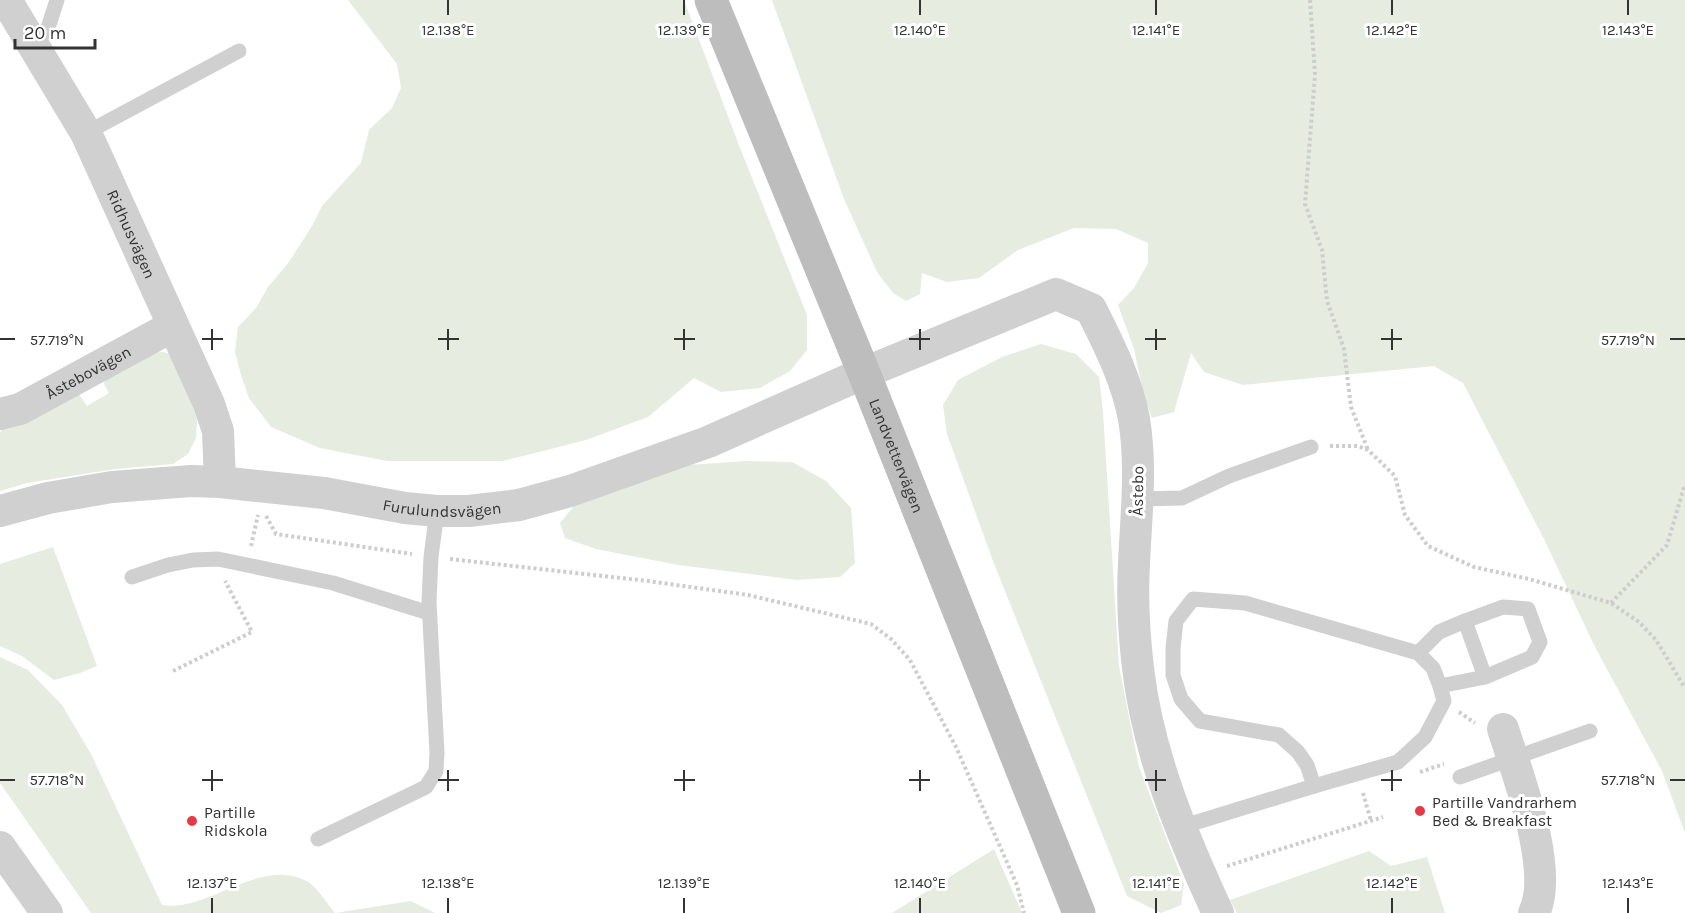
<svg xmlns="http://www.w3.org/2000/svg" width="1685" height="913" font-family="Karla,sans-serif">
  <rect width="100%" height="100%" fill="#fff"/>
  <g fill="#e6ecdf">
    <path d="M348 0H684L740 148 807 315V350L790 371 760 388 721 392 694 378 648 417 586 440 503 461H387L320 448 271 427 249 398 241 375 235 352 238 327 256 308 268 287 289 262 312 226 322 206 361 163 369 130 392 108 401 88 397 64Z"/>
    <path d="M772 0H1685V833L1662 771 1595 647 1544 539 1463 383 1434 366 1243 385 1204 372 1191 353 1174 412 1152 418 1144 397 1134 349 1118 305 1134 288 1148 263V243L1116 229 1074 228 1018 250 979 278 947 282 922 273 920 294 906 301 893 293 877 272 844 199Z"/>
    <path d="M1041 344 1076 354 1099 377 1103 412 1119 666 1139 767 1184 884 1181 905 1161 913 1127 896 993 561 947 434 943 405 958 380 1002 357Z"/>
    <path d="M163 352 177 356 197 419 196 438 188 454 173 464 115 469 27 483 0 491V432L4 428 79 394 87 406 109 393 104 384 106 373 145 353Z"/>
    <path d="M747 461 792 462 826 481 851 508 855 563 840 577 797 580 678 565 596 549 565 538 560 523 573 507 626 482 688 465Z"/>
    <path d="M53 547 97 666 80 673 54 680 22 656 0 646V564Z"/>
    <path d="M0 657 28 670 62 705 91 754 162 905C208 913 261 855 308 882 318 888 327 904 335 913L411 901 435 913H91L0 783Z"/>
    <path d="M994 849 1022 913H892Z"/>
    <path d="M1369 851 1391 866 1427 857 1445 913H1237L1230 900Z"/>
  </g>
  <g fill="none" stroke-linecap="round" stroke-linejoin="round">
    <g stroke="#cdcdcd" stroke-width="4" stroke-dasharray="3 3" stroke-linecap="butt">
      <path d="M1310 0 1315 74 1305 204 1322 250 1327 301 1344 349 1351 407 1368 450"/>
      <path d="M1330 446H1358L1368 450 1395 476 1405 515 1428 546 1474 567 1529 579 1611 603 1639 622 1656 640 1685 688"/>
      <path d="M266 516 276 534 412 554"/>
      <path d="M251 546 258 515"/>
      <path d="M450 559 648 581 748 595 871 624 891 639 910 660 956 747 1017 885 1024 913"/>
      <path d="M1611 603 1667 545 1685 484"/>
      <path d="M173 671 252 632 225 581"/>
      <path d="M1459 712 1475 723"/>
      <path d="M1420 772 1444 764"/>
      <path d="M1363 793 1371 821"/>
      <path d="M1227 866 1383 817"/>
    </g>
    <g stroke="#d0d0d0" stroke-width="15">
      <path d="M32 42 47 31 57 0"/>
      <path d="M86 133 239 51"/>
      <path d="M1138 499 1182 498 1229 476 1311 447"/>
      <path d="M132 577 168 565 193 560 218 559 333 583 429 613"/>
      <path d="M1465 621 1485 677"/>
      <path d="M1460 777 1590 731"/>
      <path d="M1314 786 1398 762 1425 737 1444 701 1440 686"/>
      <path d="M1181 827 1314 786 1307 765 1298 752 1279 735 1200 721 1181 699 1173 675V648L1176 621 1193 599 1245 603 1418 653 1439 632 1465 621 1503 607 1528 609 1540 642 1532 657 1485 677 1440 686 1433 668 1418 653"/>
      <path d="M318 839 426 787 436 771 437 753 429 602 431 557 437 511"/>
    </g>
    <g stroke="#d0d0d0" stroke-width="32">
      <path id="s1" d="M6 0 86 133 209 404 218 431 220 482"/>
      <path id="s2" d="M0 414 20 409 173 326"/>
      <path id="s3" d="M0 511 48 498 112 487 191 481 220 482 324 493 405 508 437 511H469L519 505 570 491 708 442 864 373 1056 294 1091 309C1108 343 1127 380 1134 419 1142 466 1136 516 1134 564 1132 598 1134 634 1138 668 1148 754 1182 835 1218 913"/>
      <path d="M1503 729C1517 773 1555 870 1534 913"/>
      <path d="M0 847 47 913"/>
    </g>
    <path stroke="#bdbdbd" stroke-width="33" id="s4" d="M711 0 864 373 1079 913"/>
  </g>
  <path fill="none" stroke="#333" stroke-width="2" d="M448 0V15M684 0V15M920 0V15M1156 0V15M1392 0V15M1628 0V15M212 329V350M448 329V350M684 329V350M920 329V350M1156 329V350M1392 329V350M0 339H15M202 339H223M438 339H459M674 339H695M909 339H930M1145 339H1166M1381 339H1402M1670 339H1685M212 770V791M448 770V791M684 770V791M920 770V791M1156 770V791M1392 770V791M0 780H15M202 780H223M438 780H459M674 780H695M909 780H930M1145 780H1166M1381 780H1402M1670 780H1685M212 898V913M448 898V913M684 898V913M920 898V913M1156 898V913M1392 898V913M1628 898V913"/>
  <g fill="#e63946" stroke="#fff" stroke-width="2">
    <circle cx="1420" cy="811" r="6"/>
    <circle cx="192" cy="821" r="6"/>
  </g>
  <g text-anchor="middle" stroke-width="6" stroke-linejoin="round" paint-order="stroke">
    <g font-size="16" fill="#333" stroke="#fff">
      <text dy="6" stroke="none"><textPath href="#s1" startOffset="266">Ridhusvägen</textPath></text>
      <text dy="6" stroke="none"><textPath href="#s2" startOffset="98">Åstebovägen</textPath></text>
      <text dy="6" stroke="none"><textPath href="#s4" startOffset="492">Landvettervägen</textPath></text>
      <text transform="translate(1137 491) rotate(-89)" y="6">Åstebo</text>
      <text dy="6" stroke="none"><textPath href="#s3" startOffset="447">Furulundsvägen</textPath></text>
    </g>
    <g font-size="16" fill="#333" stroke="#fff" text-anchor="start">
      <text x="1432" y="808">Partille Vandrarhem<tspan x="1432" dy="18">Bed &amp; Breakfast</tspan></text>
      <text x="204" y="818">Partille<tspan x="204" dy="18">Ridskola</tspan></text>
    </g>
  </g>
  <g font-size="15" text-anchor="middle" fill="#333" stroke="#fff" stroke-width="6" stroke-linejoin="round" paint-order="stroke">
    <text x="448" y="35">12.138°E</text>
    <text x="684" y="35">12.139°E</text>
    <text x="920" y="35">12.140°E</text>
    <text x="1156" y="35">12.141°E</text>
    <text x="1392" y="35">12.142°E</text>
    <text x="1628" y="35">12.143°E</text>
    <text x="57" y="345">57.719°N</text>
    <text x="1628" y="345">57.719°N</text>
    <text x="57" y="785">57.718°N</text>
    <text x="1628" y="785">57.718°N</text>
    <text x="212" y="888">12.137°E</text>
    <text x="448" y="888">12.138°E</text>
    <text x="684" y="888">12.139°E</text>
    <text x="920" y="888">12.140°E</text>
    <text x="1156" y="888">12.141°E</text>
    <text x="1392" y="888">12.142°E</text>
    <text x="1628" y="888">12.143°E</text>
  </g>
  <path d="M15 39v9h80v-9" fill="none" stroke="#333333" stroke-width="3"/>
  <text x="24" y="39" font-size="18" fill="#333333" stroke="#ffffff" stroke-width="4.5" paint-order="stroke">20 m</text>
</svg>
